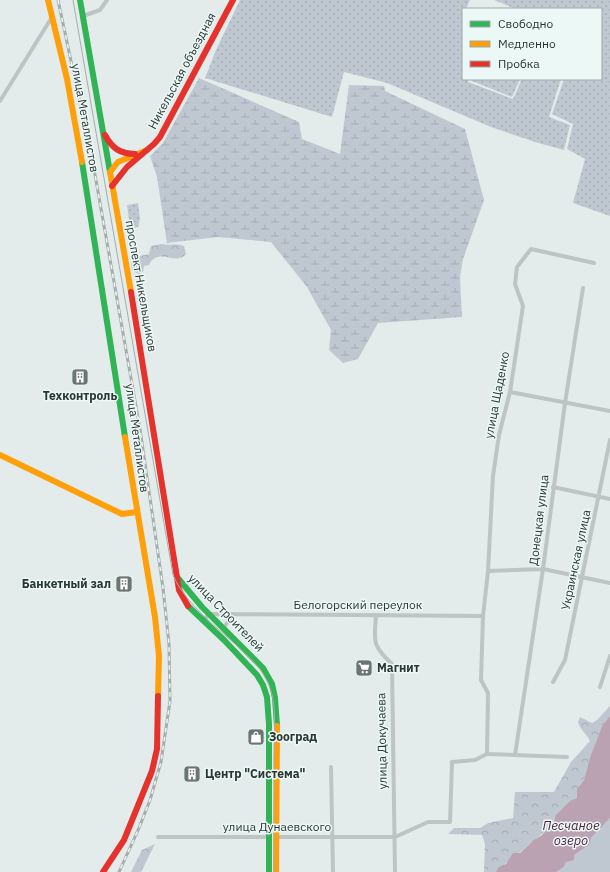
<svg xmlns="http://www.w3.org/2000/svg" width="610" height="872" font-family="'IBM Plex Sans',sans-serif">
  <defs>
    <pattern id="grass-dots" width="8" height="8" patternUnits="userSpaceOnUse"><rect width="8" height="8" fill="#bfc8d1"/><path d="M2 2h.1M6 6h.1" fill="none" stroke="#a4acb4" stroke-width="1.8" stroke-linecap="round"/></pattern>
    <pattern id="forest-crowns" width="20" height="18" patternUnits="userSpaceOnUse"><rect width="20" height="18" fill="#bfc8d1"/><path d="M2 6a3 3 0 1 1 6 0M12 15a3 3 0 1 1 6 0" fill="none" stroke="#a4acb4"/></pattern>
    <pattern id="wetland-marsh" width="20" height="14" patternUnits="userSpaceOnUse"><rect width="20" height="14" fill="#bfc8d1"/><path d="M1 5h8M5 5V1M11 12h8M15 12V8" fill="none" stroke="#a4acb4"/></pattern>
  </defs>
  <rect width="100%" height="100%" fill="#e3ecea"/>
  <g fill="url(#grass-dots)">
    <path d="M240 0H470L466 9H463V79H469L468 82 513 99 522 79H561L549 117 570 125 564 150 535 142 491 127 387 83 344 72 332 117 205 78 216 50Z"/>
    <path d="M494 0H610V216L573 203 585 159 567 149 573 124 552 114 564 79H601V9H516Z"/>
    <path d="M472 79H520L512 97 472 81Z"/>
    <path d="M138 203 140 219 138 227 133 228 130 227 127 205Z"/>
  </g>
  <g fill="url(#forest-crowns)">
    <path d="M161 244C169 246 176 243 184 246L186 254C176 267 158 246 149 265L144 266 143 272 139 274 132 271 131 263 132 260 140 256 149 254 151 246Z"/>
    <path d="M610 706V716L602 726 590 757 584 780 577 789V798C560 806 555 821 543 833 540 836 537 838 533 841 521 851 511 861 497 869L496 872H483H484L485 844 482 835 448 834 454 828H480L488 823 513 818 515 792H554L571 762 590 741C587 734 580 730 578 722L580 717 592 723 597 720Z"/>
    <path d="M155 844 141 872H131L142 850Z"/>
  </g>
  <path fill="url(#wetland-marsh)" d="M199 78 299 122 302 139 340 154 349 85 384 86 385 91 465 129 484 200 463 259 460 277 462 317 378 323 358 359 343 363 329 350 331 330 307 287 271 242 218 237 167 243 157 177 150 156 163 143Z"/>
  <path fill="#bfc8d1" d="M610 818V872H556L564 867 566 862 574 855 589 845 591 838Z"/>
  <path fill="#baa2b3" d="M610 716V818L591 838 589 845 574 855V860L566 862 564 867 556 872H496C497 867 502 865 506 864L513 853H520L534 840 542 835 553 823 556 815 570 801 577 798V789L584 780 590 757 602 726Z"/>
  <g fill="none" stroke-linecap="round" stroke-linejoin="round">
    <g stroke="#bcc5c3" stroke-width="4">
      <path d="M83 16 100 10 107 0"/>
      <path d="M0 101 52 17"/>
      <path d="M510 392 610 411"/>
      <path d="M553 487 610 499"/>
      <path d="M488 571 543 569 610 583"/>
      <path d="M376 616C374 641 372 646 392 664L395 872"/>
      <path d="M203 621 209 614 483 616"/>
      <path d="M223 629 233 614"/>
      <path d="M553 682 565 660 610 440"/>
      <path d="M600 687 610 656"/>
      <path d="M487 754 567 757"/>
      <path d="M515 755 543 569 565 403 583 288"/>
      <path d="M331 767 333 872"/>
      <path d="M158 837H269"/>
      <path d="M276 837H395L428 822H450L452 762 475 760 487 754 488 693 481 680 483 616 488 571 493 476 499 435 510 392 523 306 515 284 517 267 531 249 594 263"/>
    </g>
    <g stroke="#30b455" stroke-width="6">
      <path d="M80 0 110 172"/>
      <path d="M82 162 125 437"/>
      <path d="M177 577 202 607 263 668 272 684 275 698 277 726"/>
      <path d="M188 606 224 640 257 675 263 685 267 697 269 724V872"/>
    </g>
    <g stroke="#ff9f0a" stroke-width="6">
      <path d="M48 0 67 79 82 162"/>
      <path d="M131 292 110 172 118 162 147 150"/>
      <path d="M125 437 155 617 159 656 158 696"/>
      <path d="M0 455 122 514 137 512"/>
      <path d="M276 872 277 726"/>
    </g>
    <g stroke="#e5322d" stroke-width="6">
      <path d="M105 135C112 148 120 154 135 154"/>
      <path d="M112 186 127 167 154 144 160 137 233 0"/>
      <path d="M131 292 179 590 188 606"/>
      <path d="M103 872 124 840 152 771 157 749 158 696"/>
    </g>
    <path stroke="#a6adab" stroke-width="1" d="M73 0 173 575C188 611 234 638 259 668 266 677 271 688 273 699 276 718 274 739 274 759 274 797 274 834 274 872"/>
    <g stroke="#a6adab" stroke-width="3">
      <path id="rail" d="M58 0 94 169 140 429 163 588 169 644 170 701 161 762 150 800 139 828 119 872"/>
    </g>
    <use href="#rail" stroke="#ebf8f6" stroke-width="1.5" stroke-dasharray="4.5" stroke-linecap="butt"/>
  </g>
  <defs>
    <g id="building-square" transform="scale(0.9)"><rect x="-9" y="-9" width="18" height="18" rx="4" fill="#6b7672" stroke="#ebf8f6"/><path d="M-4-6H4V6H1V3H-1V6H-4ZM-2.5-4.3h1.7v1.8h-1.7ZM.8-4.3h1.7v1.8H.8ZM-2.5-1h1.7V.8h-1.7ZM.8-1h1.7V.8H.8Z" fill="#fff"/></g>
    <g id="supermarket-square" transform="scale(0.9)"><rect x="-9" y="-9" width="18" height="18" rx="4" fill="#6b7672" stroke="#ebf8f6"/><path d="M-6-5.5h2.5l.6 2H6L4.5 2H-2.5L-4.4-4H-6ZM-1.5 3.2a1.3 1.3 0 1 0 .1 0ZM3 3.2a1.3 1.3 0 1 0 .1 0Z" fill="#fff"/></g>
    <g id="shop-square" transform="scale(0.9)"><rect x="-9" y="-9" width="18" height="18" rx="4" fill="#6b7672" stroke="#ebf8f6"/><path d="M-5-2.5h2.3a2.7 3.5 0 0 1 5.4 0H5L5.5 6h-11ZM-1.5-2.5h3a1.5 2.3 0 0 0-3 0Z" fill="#fff"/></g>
  </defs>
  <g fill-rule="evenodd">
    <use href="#building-square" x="80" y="377"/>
    <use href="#building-square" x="124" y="584"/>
    <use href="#supermarket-square" x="364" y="668"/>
    <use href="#shop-square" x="256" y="737"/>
    <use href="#building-square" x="192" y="774"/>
  </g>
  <g text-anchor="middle" stroke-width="3" stroke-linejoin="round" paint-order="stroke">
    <g font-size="12" fill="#2a3632" stroke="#ebf8f6">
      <text transform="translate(182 71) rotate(-62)" y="4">Никельская объездная</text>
      <text transform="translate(85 118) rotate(80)" y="4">улица Металлистов</text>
      <text transform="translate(141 286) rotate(80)" y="4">проспект Никельщиков</text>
      <text transform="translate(497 395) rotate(-79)" y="4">улица Щаденко</text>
      <text transform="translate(137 438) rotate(82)" y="4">улица Металлистов</text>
      <text transform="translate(539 520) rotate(-83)" y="4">Донецкая улица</text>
      <text transform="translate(576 560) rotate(-78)" y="4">Украинская улица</text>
      <text x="358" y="609">Белогорский переулок</text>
      <text transform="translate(226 613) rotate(46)" y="4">улица Строителей</text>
      <text transform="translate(382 741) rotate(-91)" y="4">улица Докучаева</text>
      <text x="277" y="831">улица Дунаевского</text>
    </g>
    <g font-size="12" font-weight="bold" fill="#2a3632" stroke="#ebf8f6" text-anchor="start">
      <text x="80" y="400" text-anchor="middle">Техконтроль</text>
      <text x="111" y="588" text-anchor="end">Банкетный зал</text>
      <text x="377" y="672">Магнит</text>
      <text x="269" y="741">Зооград</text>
      <text x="205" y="778">Центр "Система"</text>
    </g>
    <g font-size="13" font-style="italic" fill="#522541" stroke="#ebf8f6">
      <text x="571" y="830">Песчаное<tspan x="571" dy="15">озеро</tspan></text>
    </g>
  </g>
  <rect x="462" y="8" width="140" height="72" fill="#ebf8f6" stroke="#9eaaa8"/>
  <rect x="470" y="21" width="20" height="6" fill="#30b455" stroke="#9eaaa8"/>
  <text x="498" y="28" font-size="12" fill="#2a3632">Свободно</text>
  <rect x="470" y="41" width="20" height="6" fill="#ff9f0a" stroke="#9eaaa8"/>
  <text x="498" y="48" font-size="12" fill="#2a3632">Медленно</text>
  <rect x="470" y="61" width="20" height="6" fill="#e5322d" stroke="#9eaaa8"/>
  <text x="498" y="68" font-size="12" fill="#2a3632">Пробка</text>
</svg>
